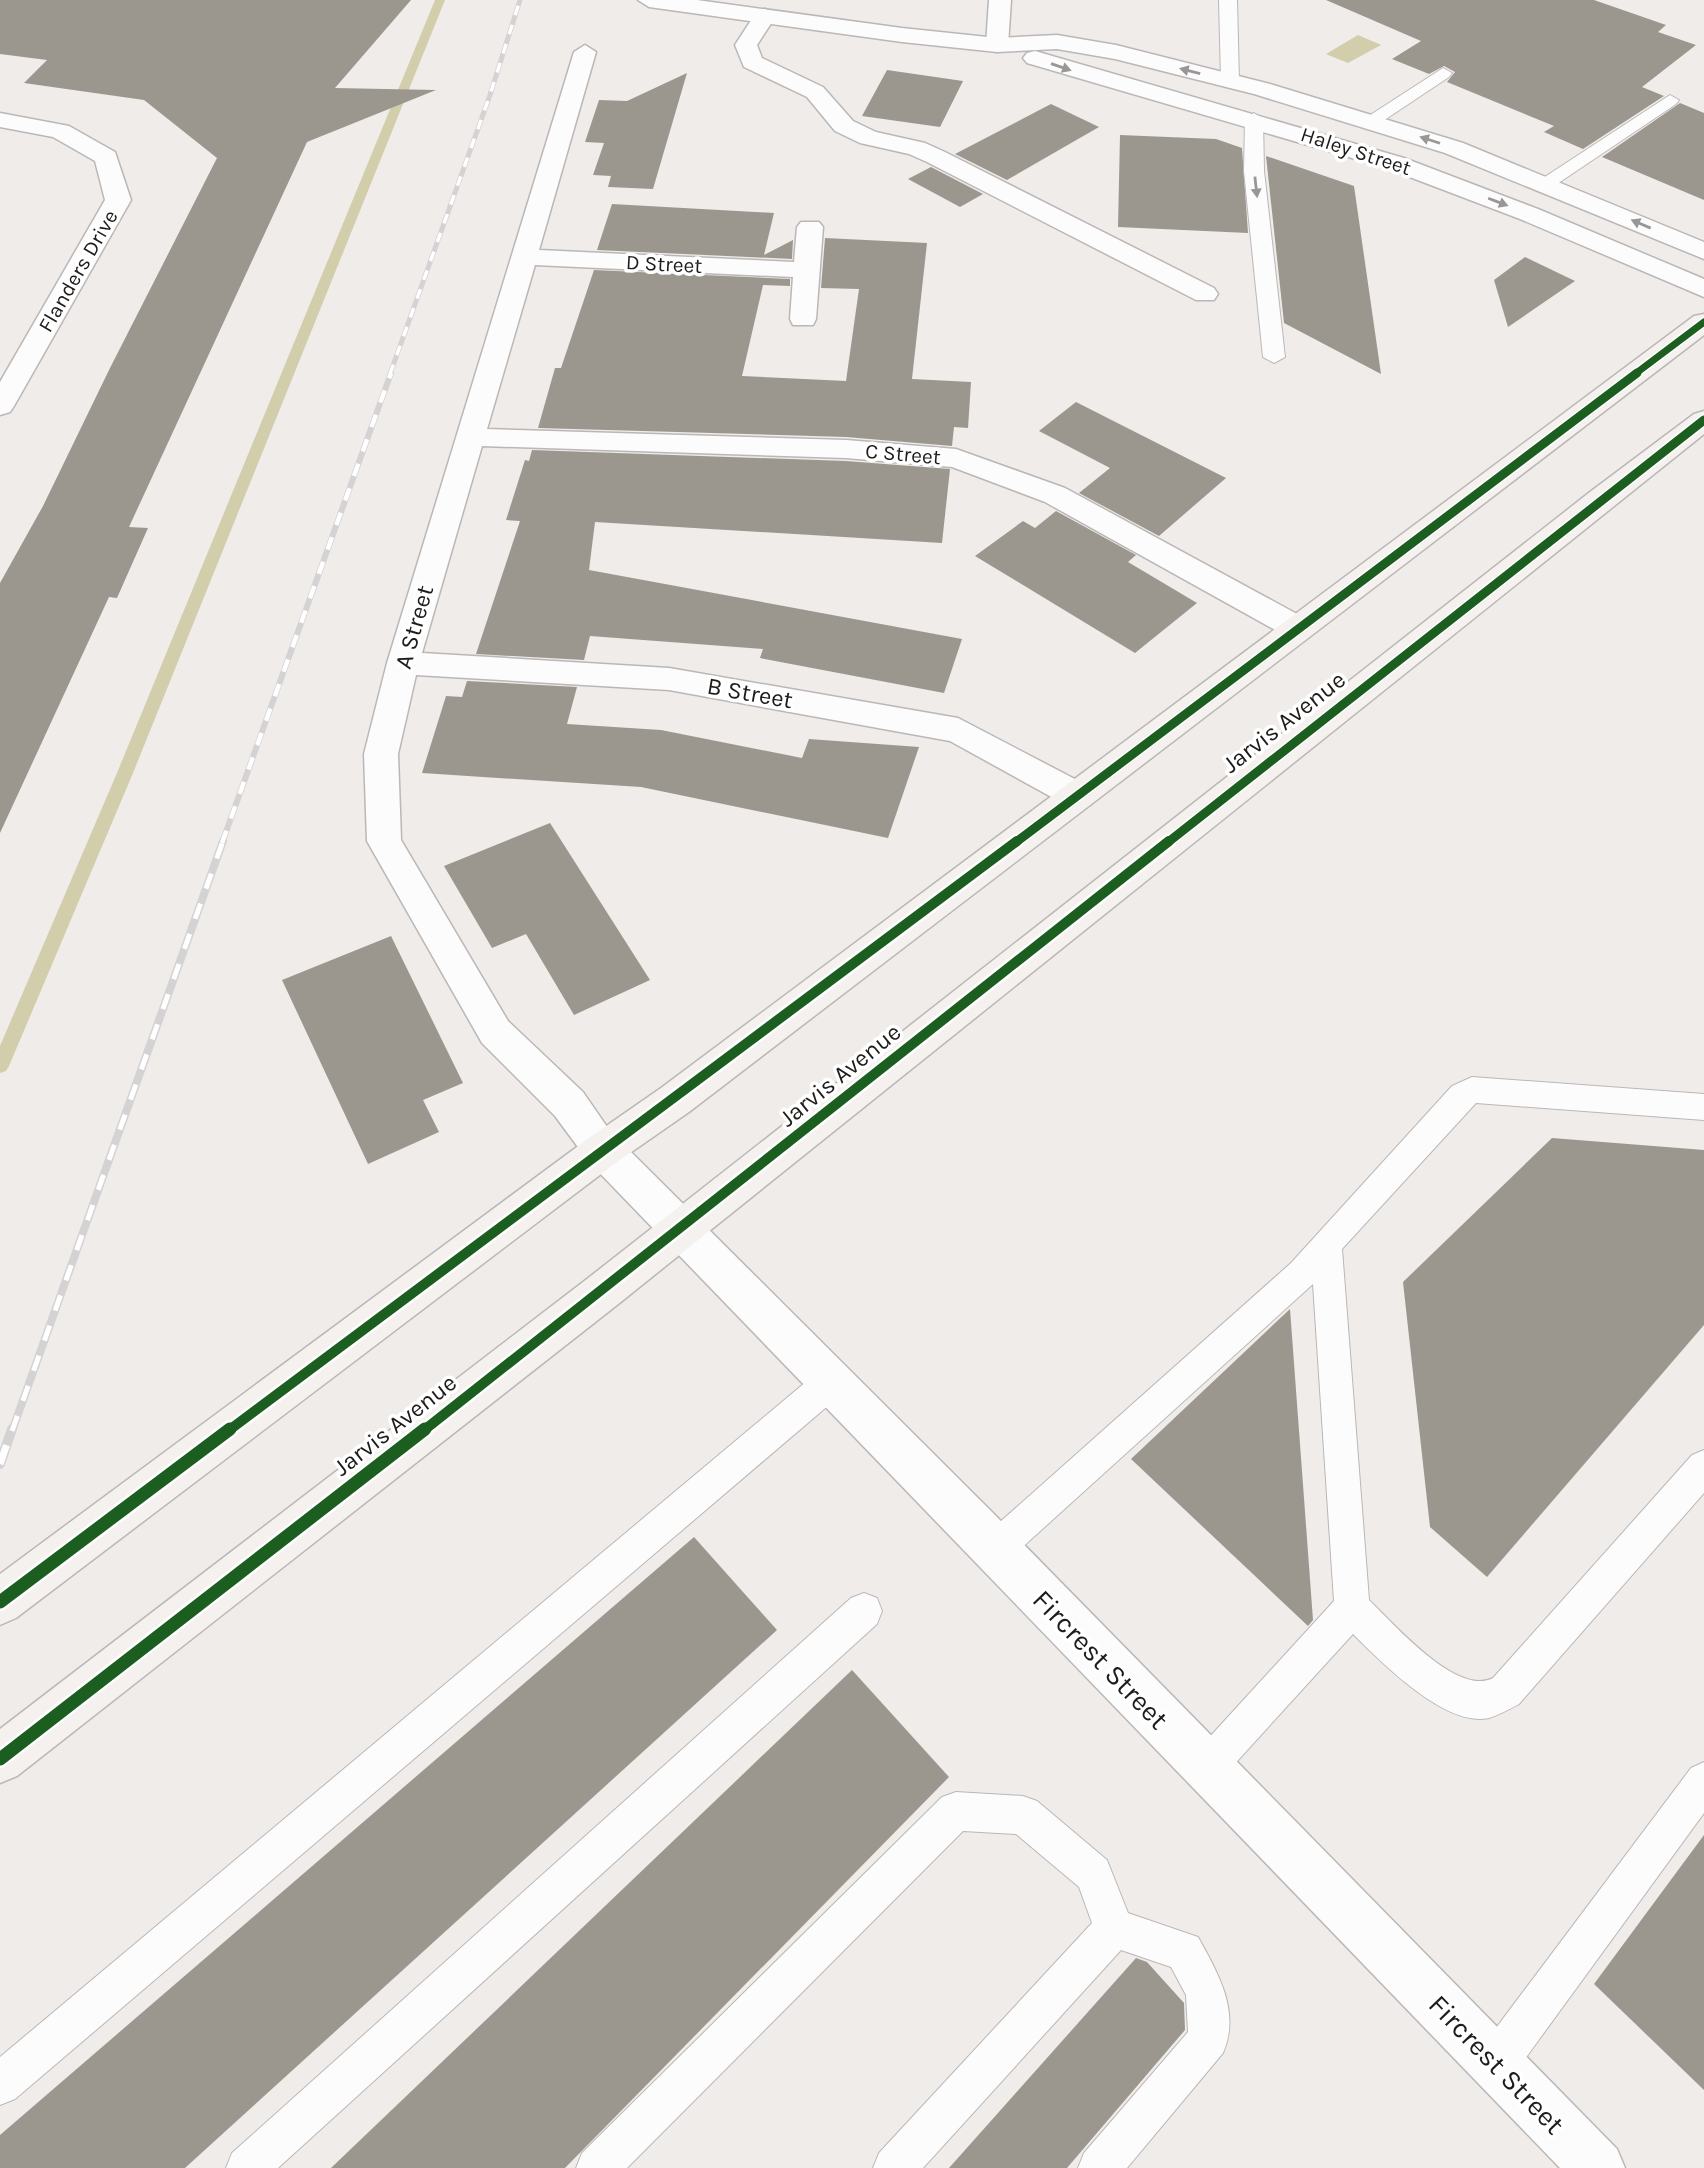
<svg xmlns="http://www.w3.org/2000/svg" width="1704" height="2168" font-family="Karla,sans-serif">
  <rect width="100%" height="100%" fill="#efecea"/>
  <path fill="#d2cdaa" d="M1358 35 1381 45 1348 63 1326 54Z"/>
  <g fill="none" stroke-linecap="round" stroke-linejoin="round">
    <path fill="#d2cdaa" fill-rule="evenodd" d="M435 0H445L133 773 9 1066 6 1071 0 1073V1046L117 773Z"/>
  </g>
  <g fill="#9c978e">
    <path d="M0 0H411L335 88 436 90 307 142 129 527 148 528 117 598 109 597 0 833V583L43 506 110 368 217 158 144 100 24 83 47 60 0 54Z"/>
    <path d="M1326 0H1594L1666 25 1658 32 1696 45 1642 87 1664 96 1583 149 1544 132 1554 126 1447 82 1455 72 1444 66 1429 74 1392 59 1421 41Z"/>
    <path d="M887 70 963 81 940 127 862 116Z"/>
    <path d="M687 73 653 189 608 187 611 176 593 175 604 143 585 142 599 100 627 101Z"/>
    <path d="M1680 103 1704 113V200L1602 157Z"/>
    <path d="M1051 104 1099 127 1007 180 955 154Z"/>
    <path d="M1120 135 1216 139 1242 148 1248 233 1118 227Z"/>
    <path d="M1266 156 1354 186 1381 374 1284 323Z"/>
    <path d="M931 167 983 194 960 207 908 179Z"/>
    <path d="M612 204 774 213 764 255 793 240 792 259 597 250Z"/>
    <path d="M825 238 927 243 912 379 971 382 968 428 954 427 952 446 846 437 538 428 555 368H561L594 270 790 279V286L763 285 742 376 846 381 859 289 821 288Z"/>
    <path d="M1525 257 1575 281 1508 327 1494 280Z"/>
    <path d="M1076 402 1226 478 1159 536 1079 493 1110 468 1039 431Z"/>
    <path d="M532 450 846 461 950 469 942 543 595 522 589 570 962 639 944 693 760 658 763 649 590 636 584 660 476 654 520 521 506 520 525 460 529 461Z"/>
    <path d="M1056 511 1136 555 1128 562 1197 603 1135 653 975 556 1023 521 1035 528Z"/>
    <path d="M467 681 577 687 567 724 661 730 802 758 809 739 919 747 888 838 641 787 422 773 446 696 462 697Z"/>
    <path d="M550 823 650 980 574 1015 526 934 492 948 444 866Z"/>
    <path d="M391 936 463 1083 423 1100 439 1132 368 1164 282 980Z"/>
    <path d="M1552 1138 1704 1150V1325L1487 1577 1430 1527 1403 1282Z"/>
    <path d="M1290 1309 1313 1620 1308 1626 1131 1459Z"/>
    <path d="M694 1537 777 1630 185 2168H0V2135Z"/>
    <path d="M852 1670 949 1777 565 2168H331Z"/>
    <path d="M1704 1835V2090L1594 1984Z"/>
    <path d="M1136 1958 1147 1962 1184 2003 1185 2030 1067 2168H949Z"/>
  </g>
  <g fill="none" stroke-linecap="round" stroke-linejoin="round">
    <g stroke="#bab7b6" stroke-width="2">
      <g id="service">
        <path d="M1219 0H1237L1239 81 1230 86 1221 81Z"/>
        <path d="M1443 68 1452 73 1449 77 1377 125H1363L1361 121Z"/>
        <path d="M1670 95 1679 100 1676 104 1551 188H1537L1534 184Z"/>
        <path d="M1254 113 1263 119 1264 171 1285 357 1274 363 1263 357 1244 171 1245 119Z"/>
        <path d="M1472 1077 1704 1094V1120L1476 1103 1342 1249 1369 1600C1393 1623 1457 1697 1493 1678L1692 1455 1704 1450V1493L1519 1704C1510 1709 1499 1715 1489 1718 1446 1728 1381 1662 1353 1634L1220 1780 1207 1786 1194 1780 1188 1767 1194 1754 1334 1601 1313 1284 1006 1562 994 1567 982 1562 976 1550 982 1538 1291 1263 1452 1086Z"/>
        <path d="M831 1366 843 1371 848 1382 843 1393 15 2099 0 2105V2057L819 1371Z"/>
        <path d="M864 1593 877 1598 882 1611 877 1624 278 2168H226L232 2153 851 1598Z"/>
        <path d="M1704 1762V1813L1511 2078 1496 2084 1481 2078 1475 2063 1481 2048 1691 1768Z"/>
        <path d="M956 1792 1023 1796 1037 1801 1107 1860 1128 1913 1198 1937C1218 1973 1241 2012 1223 2053L1127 2168H1078L1084 2153 1188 2032 1186 1995 1171 1967 1121 1950 923 2168H873L879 2153 1092 1923 1079 1887 1016 1834 963 1831 627 2168H576L582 2153 942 1797Z"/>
      </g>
    </g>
    <g stroke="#bab7b6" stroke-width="3">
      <g id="minor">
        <path d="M989 0H1011L1008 45 997 52 986 45Z"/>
        <path d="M765 9 776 16 757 45 762 58 823 87 853 121 876 132 925 143 945 152 1214 288 1218 294 1214 300H1196L927 162 909 154 860 143 835 131 807 97 744 67 735 45 757 11Z"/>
        <path d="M585 45 596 52 539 250 794 262 797 227 801 222H819L823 227 816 319 813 325H793L790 319 793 277 535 265 487 429 846 440 956 449 1065 488 1308 620 1313 628 1308 636 1297 639 1286 636 1045 502 952 467 846 458 482 446 422 653 669 668 958 718 1090 787 1095 796 1090 805 1078 809 1066 805 950 741 669 690 416 675 398 754 401 840 508 1021 583 1092 623 1150 617 1162 603 1167 589 1162 555 1116 482 1043 367 841 364 754 387 663 574 52Z"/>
        <path d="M0 113 69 126 115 152 131 200 14 406 10 412 0 415V382L105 200 95 161 53 137 0 127Z"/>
      </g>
    </g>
    <g stroke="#bab7b6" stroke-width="3">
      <g id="tertiary">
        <path d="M638 0H697L902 28 997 38 1057 35 1116 45 1270 84 1463 143 1704 242V259L1445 153 1254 94 1115 59 1057 49 997 52 902 42 649 7Z"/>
        <path d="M1035 51 1404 158 1538 209 1704 279V297L1520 219 1386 168 1027 63 1023 58 1027 53Z"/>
        <path d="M603 1133 617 1138 994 1514 1617 2149 1625 2168H1560L589 1162 583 1150 589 1138Z"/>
      </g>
    </g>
    <g stroke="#bab7b6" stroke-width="3">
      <g id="secondary">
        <path d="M1704 314V335L689 1112 617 1162 16 1618 0 1625V1574L589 1138 661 1088 1694 316Z"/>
        <path d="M1704 411V434L617 1305 17 1776 0 1783V1729L587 1279 1590 492 1694 414Z"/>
      </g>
    </g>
    <use href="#service" fill="#fdfcfc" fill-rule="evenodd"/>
    <use href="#minor" fill="#fdfcfc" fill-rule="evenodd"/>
    <use href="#tertiary" fill="#fdfcfc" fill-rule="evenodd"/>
    <use href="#secondary" fill="#f4f1ef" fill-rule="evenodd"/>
    <g stroke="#d4d2d2" stroke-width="5">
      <path id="rail-far3" d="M390 374 490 95 520 0"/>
    </g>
    <g stroke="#d4d2d2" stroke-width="6">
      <path id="rail-far2" d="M222 843 391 373"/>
    </g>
    <g stroke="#d4d2d2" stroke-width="8">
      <path id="rail-far1" d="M12 1431 223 841"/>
    </g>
    <g stroke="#d4d2d2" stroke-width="10">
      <path id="rail" d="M0 1464 12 1429"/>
    </g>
    <use href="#rail-far3" stroke="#fff" stroke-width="3.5" stroke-dasharray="10" stroke-linecap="butt"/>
    <use href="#rail-far2" stroke="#fff" stroke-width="4.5" stroke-dasharray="13" stroke-linecap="butt"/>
    <use href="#rail-far1" stroke="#fff" stroke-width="5" stroke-dasharray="16" stroke-linecap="butt"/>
    <use href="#rail" stroke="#fff" stroke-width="7" stroke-dasharray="20" stroke-linecap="butt"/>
    <g stroke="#fff" stroke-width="10">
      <path id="cycleway-far3" d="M1635 374 1704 322"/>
    </g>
    <g stroke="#fff" stroke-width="12">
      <g id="cycleway-far2">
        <path d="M1015 843 1637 373"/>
        <path d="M1167 843 1704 420"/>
      </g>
    </g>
    <g stroke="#fff" stroke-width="15">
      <g id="cycleway-far1">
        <path d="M228 1431 1017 841"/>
        <path d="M423 1431 1169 841"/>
      </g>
    </g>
    <g stroke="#fff" stroke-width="18">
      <g id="cycleway">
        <path d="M0 1602 230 1429"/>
        <path d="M0 1759 425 1429"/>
      </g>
    </g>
    <use href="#cycleway-far3" stroke="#1b5e20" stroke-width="7"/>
    <use href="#cycleway-far2" stroke="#1b5e20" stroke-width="9"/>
    <use href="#cycleway-far1" stroke="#1b5e20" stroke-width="10"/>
    <use href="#cycleway" stroke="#1b5e20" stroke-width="13"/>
  </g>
  <defs><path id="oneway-solid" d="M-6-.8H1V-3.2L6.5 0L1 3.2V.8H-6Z" transform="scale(1.75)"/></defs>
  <g fill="#999796">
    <use href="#oneway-solid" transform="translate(1061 67) rotate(19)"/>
    <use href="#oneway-solid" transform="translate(1190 71) rotate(-166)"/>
    <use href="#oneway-solid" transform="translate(1430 140) rotate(-162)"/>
    <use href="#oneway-solid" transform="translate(1256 187) rotate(84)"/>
    <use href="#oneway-solid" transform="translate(1498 202) rotate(21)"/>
    <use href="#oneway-solid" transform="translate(1641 224) rotate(-157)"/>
  </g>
  <g text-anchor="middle" stroke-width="7" stroke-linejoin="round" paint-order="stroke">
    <g font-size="21" fill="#1e1c1a" stroke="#fff">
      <text transform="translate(1356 151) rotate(18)" y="7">Haley Street</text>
      <text transform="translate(664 264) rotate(3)" y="7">D Street</text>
      <text transform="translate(78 271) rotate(-60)" y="7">Flanders Drive</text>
      <text transform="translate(903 454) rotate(5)" y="7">C Street</text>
    </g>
    <g font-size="24" fill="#1e1c1a" stroke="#fff">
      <text transform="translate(414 627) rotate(-74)" y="8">A Street</text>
      <text transform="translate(750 693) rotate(10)" y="8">B Street</text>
      <text transform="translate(1284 722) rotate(-38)" y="8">Jarvis Avenue</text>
      <text transform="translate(840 1075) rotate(-39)" y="8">Jarvis Avenue</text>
      <text transform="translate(395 1425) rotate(-38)" y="8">Jarvis Avenue</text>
    </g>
    <g font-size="28" fill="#1e1c1a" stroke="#fff">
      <text transform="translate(1101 1659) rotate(46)" y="10">Fircrest Street</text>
      <text transform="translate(1497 2064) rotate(46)" y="10">Fircrest Street</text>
    </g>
  </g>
</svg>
